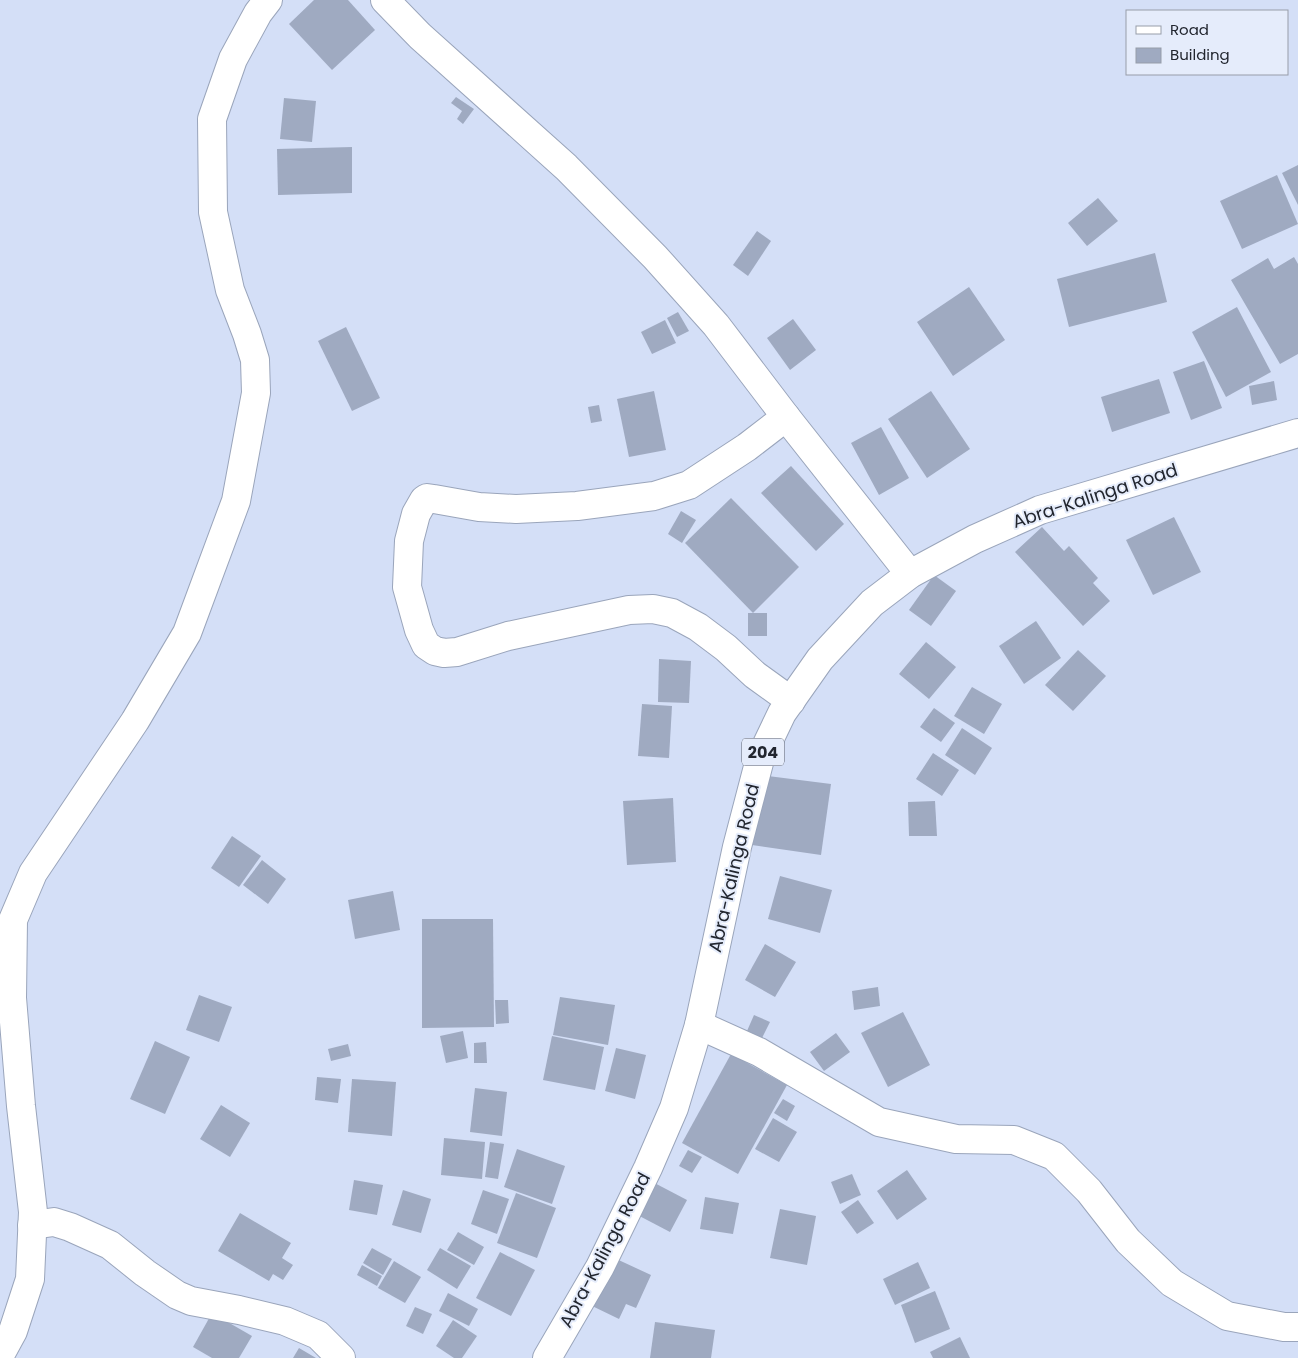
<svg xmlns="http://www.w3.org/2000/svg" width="1298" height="1358" font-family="Poppins,sans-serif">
  <rect width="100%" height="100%" fill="#d4dff7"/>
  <g fill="#9faac1">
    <path d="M314 0H348L375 30 332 70 289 24Z"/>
    <path d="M456 97 474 109 463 124 457 119 462 111 451 103Z"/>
    <path d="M284 98 316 101 312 142 280 139Z"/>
    <path d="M352 147V193L278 195 277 149Z"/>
    <path d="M1298 165V205L1282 173Z"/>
    <path d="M1277 175 1298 224 1242 249 1220 201Z"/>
    <path d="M1098 198 1118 221 1087 246 1068 223Z"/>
    <path d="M757 231 771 241 748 276 733 265Z"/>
    <path d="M1155 253 1167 302 1069 327 1057 279Z"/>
    <path d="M1294 257 1298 264V354L1280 364 1231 280 1268 258 1274 269Z"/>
    <path d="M969 287 1005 340 953 376 917 322Z"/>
    <path d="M1237 307 1271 372 1226 397 1192 332Z"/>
    <path d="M678 312 689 331 677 337 667 318Z"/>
    <path d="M793 319 816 350 790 370 767 338Z"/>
    <path d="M665 320 676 343 652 354 641 332Z"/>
    <path d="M346 327 380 398 352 411 318 341Z"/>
    <path d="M1204 361 1222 408 1191 420 1173 372Z"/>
    <path d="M1159 379 1170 413 1112 432 1101 397Z"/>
    <path d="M1274 381 1277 400 1252 405 1249 386Z"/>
    <path d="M654 391 666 450 629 457 617 399Z"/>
    <path d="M931 391 970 449 927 478 888 419Z"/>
    <path d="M599 405 602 421 591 423 588 407Z"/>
    <path d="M881 427 909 478 879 495 851 443Z"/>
    <path d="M791 466 844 524 816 551 761 493Z"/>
    <path d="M731 498 799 567 753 613 685 543Z"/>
    <path d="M681 511 696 520 682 543 668 534Z"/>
    <path d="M1174 517 1201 572 1153 595 1126 540Z"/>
    <path d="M1042 527 1064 551 1069 546 1098 578 1093 583 1110 601 1083 626 1015 552Z"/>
    <path d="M934 575 956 591 931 626 909 610Z"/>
    <rect x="748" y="613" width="19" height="23"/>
    <path d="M1036 621 1061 658 1024 684 999 646Z"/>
    <path d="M926 642 956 667 929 699 899 674Z"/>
    <path d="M1078 650 1106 676 1073 711 1045 685Z"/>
    <path d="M659 659 691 661 689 703 658 702Z"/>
    <path d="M972 687 1002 704 984 734 954 716Z"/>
    <path d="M642 704 672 706 669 758 638 756Z"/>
    <path d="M934 708 955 723 941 742 920 727Z"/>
    <path d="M962 728 992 748 975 775 945 755Z"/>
    <path d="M933 753 959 770 942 796 916 779Z"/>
    <path d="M761 775 831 784 821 855 752 845Z"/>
    <path d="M673 798 676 862 627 865 623 801Z"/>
    <path d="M935 801 937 836H909L908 802Z"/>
    <path d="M232 836 261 856 239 887 211 868Z"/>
    <path d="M262 860 286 879 268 904 243 885Z"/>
    <path d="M780 876 832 890 820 933 768 919Z"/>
    <path d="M393 891 400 930 355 939 348 900Z"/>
    <path d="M422 919H493L494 1027 422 1028Z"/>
    <path d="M765 944 796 962 775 997 745 980Z"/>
    <path d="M878 987 880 1006 854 1010 852 991Z"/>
    <path d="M199 995 232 1007 219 1042 186 1030Z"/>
    <path d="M560 997 615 1005 608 1045 553 1035Z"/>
    <path d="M495 1000H508L509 1023 496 1024Z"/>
    <path d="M903 1012 930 1065 888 1087 861 1033Z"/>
    <path d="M754 1015 770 1022 762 1038 747 1031Z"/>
    <path d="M463 1031 468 1058 446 1063 440 1036Z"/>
    <path d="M836 1033 850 1052 824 1071 810 1052Z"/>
    <path d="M552 1036 604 1047 595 1090 543 1080Z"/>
    <path d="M155 1041 190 1057 165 1114 130 1099Z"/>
    <path d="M486 1042 487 1063H474V1043Z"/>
    <path d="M348 1044 351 1056 331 1061 328 1049Z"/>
    <path d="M616 1048 646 1055 635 1099 605 1091Z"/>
    <path d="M731 1054 787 1085 738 1174 682 1143Z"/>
    <path d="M317 1077 341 1079 338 1103 315 1100Z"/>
    <path d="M352 1079 396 1082 392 1136 348 1132Z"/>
    <path d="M475 1088 507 1092 502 1136 470 1132Z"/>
    <path d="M783 1099 795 1106 787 1121 774 1113Z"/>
    <path d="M221 1105 250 1123 230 1157 200 1139Z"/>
    <path d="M773 1118 797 1132 779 1162 755 1149Z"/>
    <path d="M444 1138 485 1142 482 1179 441 1175Z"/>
    <path d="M490 1142 504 1144 498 1179 485 1177Z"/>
    <path d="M517 1149 565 1166 552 1204 504 1187Z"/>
    <path d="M688 1150 702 1157 692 1173 679 1166Z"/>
    <path d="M907 1170 927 1199 897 1220 877 1191Z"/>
    <path d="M852 1174 861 1195 840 1204 831 1182Z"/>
    <path d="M645 1178 687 1200 670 1232 628 1210Z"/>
    <path d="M354 1180 383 1185 377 1215 349 1210Z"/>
    <path d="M403 1190 431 1199 421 1233 392 1225Z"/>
    <path d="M483 1190 509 1199 497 1234 471 1224Z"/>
    <path d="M516 1193 556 1208 537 1258 497 1243Z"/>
    <path d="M705 1197 739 1203 733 1234 700 1229Z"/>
    <path d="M858 1200 874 1223 857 1234 841 1212Z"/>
    <path d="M780 1209 816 1216 807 1265 770 1258Z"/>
    <path d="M240 1213 291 1243 282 1258 293 1265 283 1280 273 1274 269 1281 218 1251Z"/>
    <path d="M458 1232 484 1247 474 1265 447 1250Z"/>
    <path d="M372 1248 392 1259 383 1275 363 1263Z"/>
    <path d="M440 1248 471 1266 457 1289 427 1270Z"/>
    <path d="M500 1252 535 1270 511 1316 476 1298Z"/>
    <path d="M610 1256 651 1275 636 1308 626 1304 619 1319 588 1304Z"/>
    <path d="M394 1261 421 1277 405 1303 378 1288Z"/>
    <path d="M918 1262 930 1288 895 1305 883 1279Z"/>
    <path d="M362 1265 382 1276 377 1286 357 1275Z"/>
    <path d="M935 1291 950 1329 915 1343 901 1305Z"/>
    <path d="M448 1293 478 1309 469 1326 439 1311Z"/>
    <path d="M415 1307 432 1314 423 1334 406 1326Z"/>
    <path d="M212 1313 252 1336 239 1358H212L193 1347Z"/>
    <path d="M453 1320 477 1336 462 1358H454L436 1346Z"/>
    <path d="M655 1322 715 1330 711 1358H650Z"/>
    <path d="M960 1337 970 1358H933L930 1352Z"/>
    <path d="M299 1348 316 1358H293Z"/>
  </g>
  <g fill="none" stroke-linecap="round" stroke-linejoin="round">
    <g stroke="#9aa5bb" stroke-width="30">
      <g id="street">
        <path d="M385 0 420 36 566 167 655 257 716 325 786 417 910 574"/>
        <path d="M786 417 747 447 689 485 654 496 577 506 516 509 479 507 434 499 427 498 424 500 416 514 409 541 407 587 419 630 426 645 435 651 444 653 457 652 508 636 629 610 653 609 672 613 698 627 726 648 755 675 791 701"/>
        <path d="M699 1025 759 1052 879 1122 956 1139 1014 1140 1054 1156 1089 1191 1128 1241 1172 1283 1227 1316 1284 1327H1298"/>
        <path d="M32 1225 54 1222 70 1227 110 1245 145 1273 177 1295 191 1301 239 1310 285 1321 318 1335 341 1358"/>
        <path d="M0 1355 13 1331 30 1279 33 1212 21 1106 12 998 13 920 33 873 135 721 187 633 236 501 256 393 255 360 247 334 230 290 213 212 212 119 233 59 258 13 268 0"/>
      </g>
    </g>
    <g stroke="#9aa5bb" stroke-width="30">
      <path id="primary" d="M547 1358 600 1267 648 1168 674 1108 699 1025 737 847 760 759 782 713 820 659 872 603 910 574 975 539 1040 510 1298 433"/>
    </g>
    <use href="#street" stroke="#fff" stroke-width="28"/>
    <use href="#primary" stroke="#fff" stroke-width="28"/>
  </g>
  <g text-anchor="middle" stroke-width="4" stroke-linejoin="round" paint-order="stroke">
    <rect fill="#e5ecfb" stroke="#5c616c" stroke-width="1" x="742" y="738.5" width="42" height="27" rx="4"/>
    <g font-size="16" font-weight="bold" fill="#22262f">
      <text x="763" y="758">204</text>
    </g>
    <g font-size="18" fill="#22262f" stroke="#e5ecfb">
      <text transform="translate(1095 496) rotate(-18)" y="6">Abra-Kalinga Road</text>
      <text transform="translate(734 868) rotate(-77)" y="6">Abra-Kalinga Road</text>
      <text transform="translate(605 1250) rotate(-62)" y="6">Abra-Kalinga Road</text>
    </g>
  </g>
  <rect x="1126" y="10" width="162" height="65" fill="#e5ecfb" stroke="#979da9"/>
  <rect x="1136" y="26" width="25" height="8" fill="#ffffff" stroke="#979da9"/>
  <text x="1170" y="35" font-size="15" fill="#22262f">Road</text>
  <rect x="1136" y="48" width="25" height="15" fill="#9faac1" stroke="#979da9"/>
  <text x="1170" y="60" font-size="15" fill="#22262f">Building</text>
</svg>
